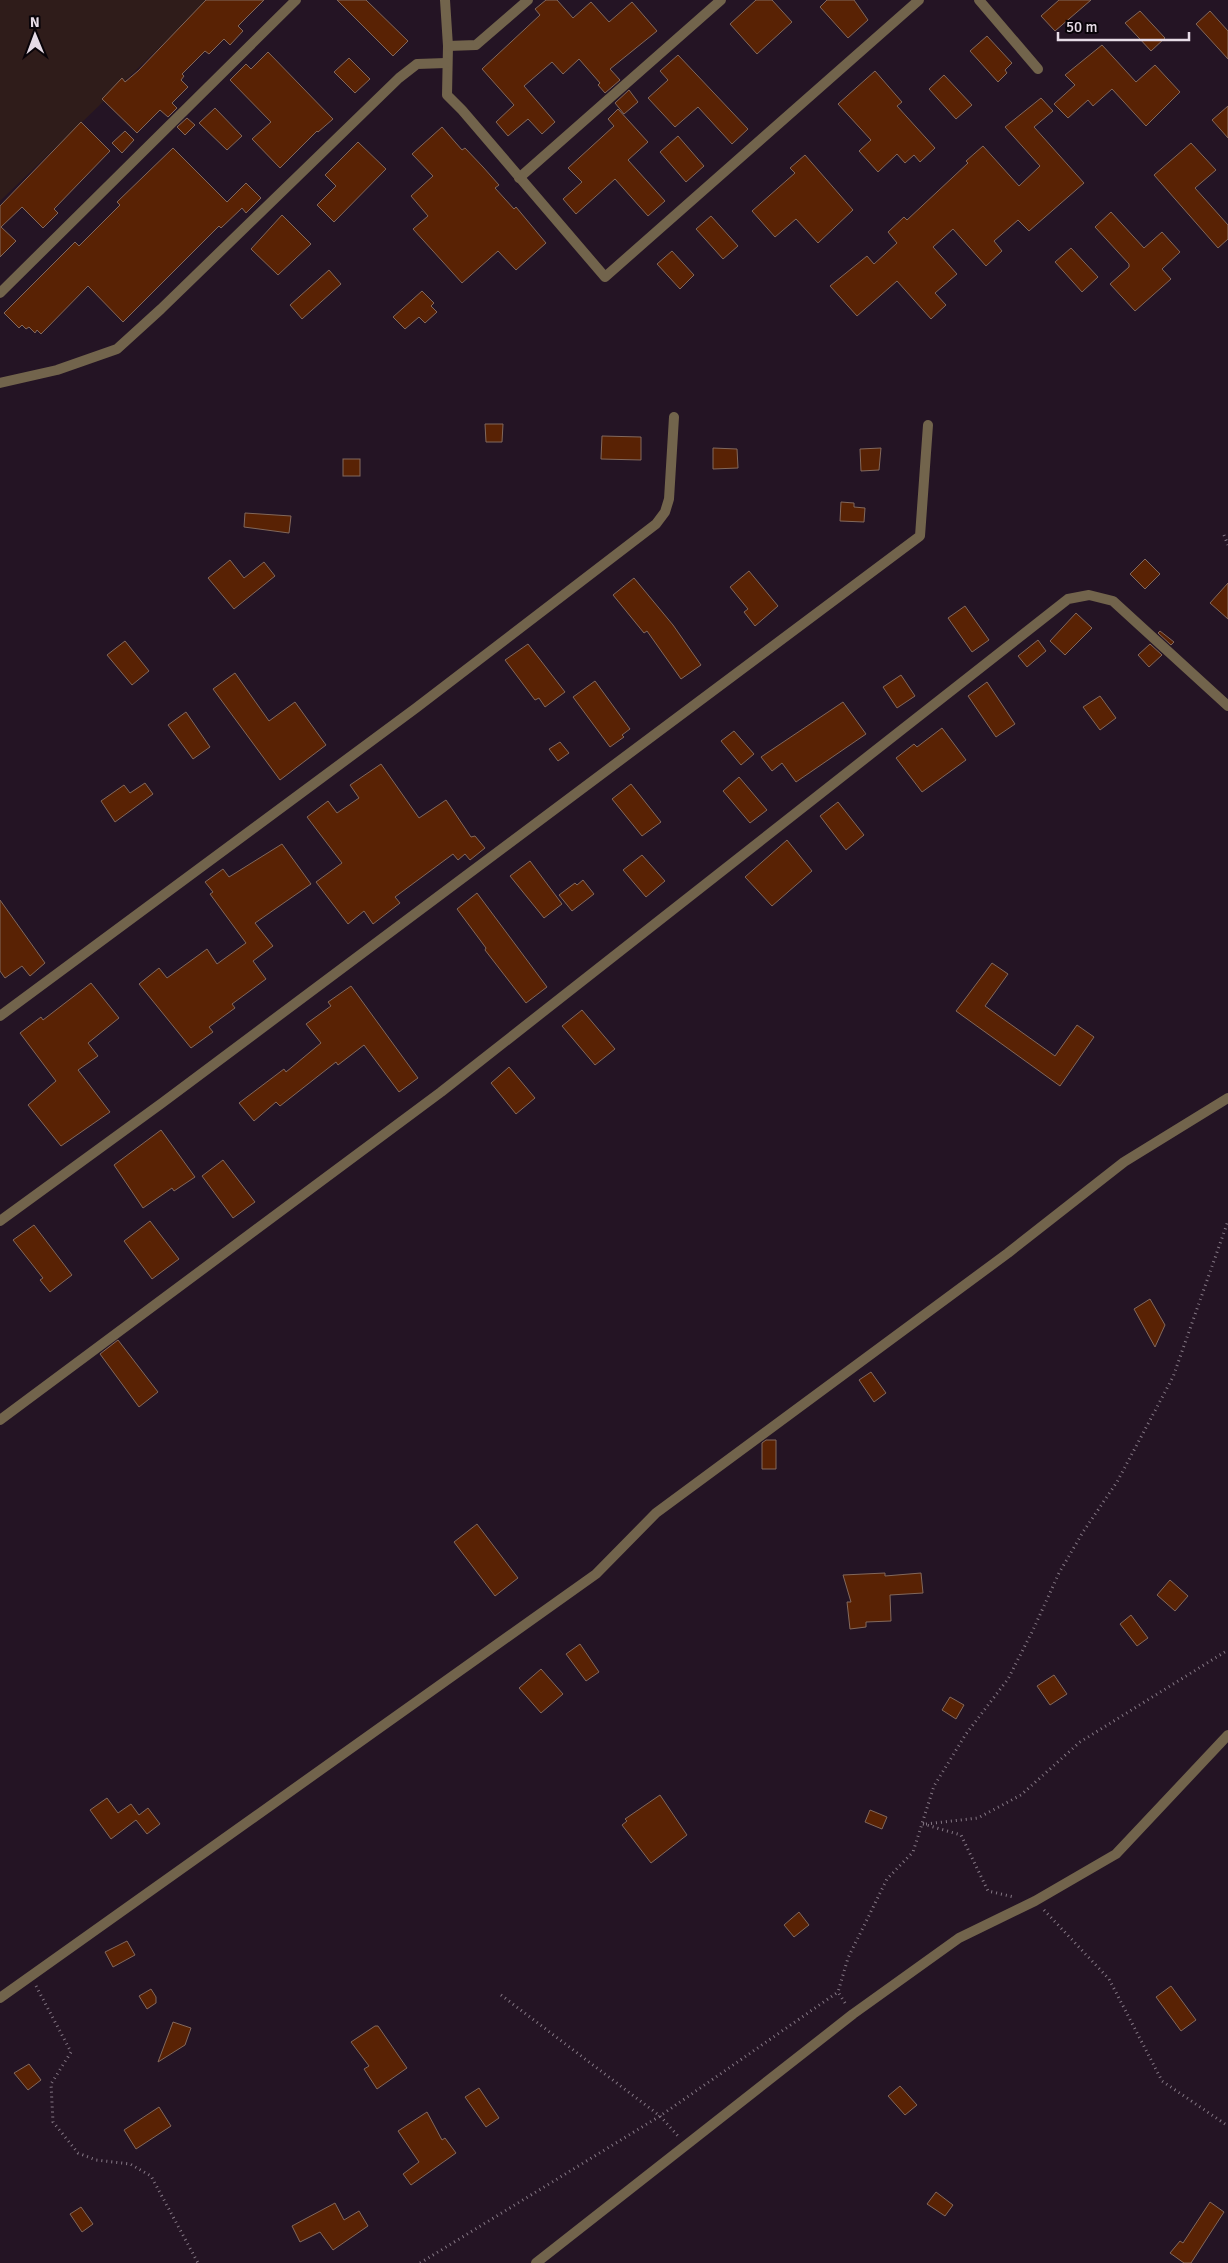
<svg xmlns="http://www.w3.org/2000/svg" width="1228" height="2263" font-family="Signika,sans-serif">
  <rect width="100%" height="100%" fill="#241424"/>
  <path fill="#2f1c1a" d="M0 0H209L0 201Z"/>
  <g fill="#592204" stroke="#82685c">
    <path d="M206 0H264L238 26 243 31 230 45 224 39 209 54 205 51 182 74 184 76 181 80 188 87 172 103 177 108 168 117 160 110 137 133 102 99 122 78 125 82 138 71Z"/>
    <path d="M337 0H366L408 41 393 56Z"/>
    <path d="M546 0H557L573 18 591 2 609 22 632 2 657 31 610 69 620 80 605 93 598 85 600 83 579 59 563 74 552 62 524 86 555 122 542 134 528 119 508 136 496 122 514 105 482 69 540 15 535 9Z"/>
    <path d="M756 0H772L792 22 757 54 730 24Z"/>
    <path d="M827 0H854L868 20 848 38 820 7Z"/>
    <path d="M1059 0H1091L1055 31 1041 16Z"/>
    <path d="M1140 11 1165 38 1151 51 1125 23Z"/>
    <path d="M1210 11 1228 31V59L1196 24Z"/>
    <path d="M987 36 1012 63 1005 70 1007 73 998 82 970 51Z"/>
    <path d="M1102 45 1136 82 1155 65 1180 92 1146 126 1112 89 1093 106 1088 100 1068 118 1054 104 1075 85 1065 75Z"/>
    <path d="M268 52 333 119 318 132 317 131 280 168 252 139 271 122 230 80 246 64 251 69Z"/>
    <path d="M678 55 748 129 732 144 698 107 675 127 648 98 668 80 660 71Z"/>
    <path d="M349 58 370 79 355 93 334 72Z"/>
    <path d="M875 71 902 102 897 106 935 148 920 162 914 155 905 163 897 154 878 172 859 151 871 140 838 104Z"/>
    <path d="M944 75 972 105 956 119 929 89Z"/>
    <path d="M629 90 638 102 624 114 615 103Z"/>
    <path d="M1041 98 1053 111 1034 127 1084 183 1029 231 1018 220 994 241 1002 251 986 266 953 229 933 247 957 274 935 293 946 305 931 319 897 281 857 316 830 286 867 256 874 264 897 243 888 232 904 217 907 220 968 163 966 161 983 146 1019 186 1040 166 1005 127Z"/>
    <path d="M1228 106V138L1212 120Z"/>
    <path d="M215 108 242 136 227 150 199 123Z"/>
    <path d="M618 109 648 142 628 160 665 201 648 216 615 179 576 214 563 199 582 182 568 168 614 126 608 119Z"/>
    <path d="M187 118 195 125 185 135 177 127Z"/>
    <path d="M81 122 110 151 54 209 58 213 43 228 22 207 1 227 16 241 0 257V206Z"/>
    <path d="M442 127 462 150 465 148 483 167 499 185 495 188 514 209 516 207 546 243 516 270 498 251 462 283 413 229 428 216 411 196 433 176 412 154Z"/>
    <path d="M125 131 134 140 122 153 112 143Z"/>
    <path d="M678 136 704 166 686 182 660 152Z"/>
    <path d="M358 142 386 169 334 222 317 205 336 186 325 175Z"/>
    <path d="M1191 143 1216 170 1195 188 1228 225V239L1218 248 1154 175Z"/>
    <path d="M173 148 227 202 246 183 261 198 246 213 242 208 221 228 219 226 123 322 88 286 41 334 37 330 35 333 29 327 26 329 22 325 19 328 4 313 75 242 79 246 120 205 117 202Z"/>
    <path d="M805 155 853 210 818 243 796 219 775 237 752 211 795 173 790 168Z"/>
    <path d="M1111 212 1144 248 1162 232 1180 252 1162 269 1171 279 1135 311 1110 284 1129 267V264L1095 227Z"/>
    <path d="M282 215 311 244 278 275 251 249Z"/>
    <path d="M711 216 738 246 723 259 696 229Z"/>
    <path d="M1071 248 1098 277 1082 292 1055 262Z"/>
    <path d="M672 251 694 275 680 289 657 264Z"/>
    <path d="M329 270 341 284 302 319 290 305Z"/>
    <path d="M422 291 434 303 431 306 437 312 425 323 419 317 405 329 393 317Z"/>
    <path d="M485 424H503L502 442H486Z"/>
    <path d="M602 436 641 437V460L601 459Z"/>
    <path d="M713 448 737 449 738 468 713 469Z"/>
    <path d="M881 448 879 470 861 471 860 449Z"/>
    <rect x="343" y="459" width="17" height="17"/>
    <path d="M841 502 854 503V507L865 508 864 522 840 521Z"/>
    <path d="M245 513 291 516 289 533 244 527Z"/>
    <path d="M1145 559 1160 574 1145 589 1130 574Z"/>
    <path d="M230 560 244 578 264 562 275 576 234 609 208 578Z"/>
    <path d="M749 571 778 606 755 626 744 612 748 609 730 587Z"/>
    <path d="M634 578 673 625 701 665 681 679 647 631 644 633 613 595Z"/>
    <path d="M1228 583V619L1210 603Z"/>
    <path d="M965 606 989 640 972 652 948 618Z"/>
    <path d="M1076 613 1092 628 1065 655 1050 641Z"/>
    <path d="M1160 631 1174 642 1171 645 1158 633Z"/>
    <path d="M1038 640 1046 651 1027 667 1018 656Z"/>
    <path d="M125 641 149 671 132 685 107 655Z"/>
    <path d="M528 644 565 692 545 707 539 698 535 700 505 660Z"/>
    <path d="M1150 644 1162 655 1149 667 1138 655Z"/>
    <path d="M235 673 269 721 295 702 326 745 280 780 213 689Z"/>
    <path d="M901 675 915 696 897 708 883 687Z"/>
    <path d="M595 681 630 729 622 735 624 737 610 747 573 697Z"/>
    <path d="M987 682 1015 724 996 737 968 696Z"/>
    <path d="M1100 696 1116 718 1100 730 1083 707Z"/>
    <path d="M843 702 866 734 796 782 782 763 772 771 761 757Z"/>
    <path d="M186 712 210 747 193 759 168 725Z"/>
    <path d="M942 728 966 760 922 792 896 758 914 744 917 747Z"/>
    <path d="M734 731 754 754 741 765 721 741Z"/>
    <path d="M560 742 569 753 558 761 549 749Z"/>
    <path d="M381 764 419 818 446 800 471 837 475 836 485 848 470 860 465 854 458 860 453 854 395 897 400 903 373 924 364 911 348 924 316 882 342 863 307 817 328 801 337 813 359 798 350 785Z"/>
    <path d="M739 777 767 810 750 823 723 791Z"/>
    <path d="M145 783 153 794 115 822 101 801 124 785 130 793Z"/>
    <path d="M631 784 661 822 642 836 612 799Z"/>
    <path d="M838 802 864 835 846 850 820 816Z"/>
    <path d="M787 840 812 871 772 906 745 877Z"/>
    <path d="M282 844 311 884 255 923 273 946 253 961 266 979 232 1004 235 1008 209 1027 213 1032 191 1048 139 984 159 968 167 978 207 949 217 964 246 943 210 894 213 892 205 882 223 869 229 877Z"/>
    <path d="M642 855 665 881 646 897 623 870Z"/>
    <path d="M530 861 562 904 544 918 510 876Z"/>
    <path d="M583 880 594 894 572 911 559 895 575 883 577 885Z"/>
    <path d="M477 893 547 987 526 1003 485 950 486 948 457 909Z"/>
    <path d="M0 900 45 963 30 976 22 966 5 978 0 971Z"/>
    <path d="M992 963 1008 974 985 1006 1055 1056 1077 1025 1094 1037 1060 1086 956 1011Z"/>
    <path d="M91 983 119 1018 88 1043 98 1056 78 1070 110 1112 61 1146 28 1105 56 1081 20 1033 41 1017 43 1020Z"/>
    <path d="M351 986 418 1078 399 1092 364 1045 338 1065 336 1062 280 1106 276 1102 254 1121 239 1103 284 1069 286 1072 321 1043 306 1024 331 1006 328 1002Z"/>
    <path d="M582 1010 615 1049 595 1065 562 1026Z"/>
    <path d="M509 1067 535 1098 516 1114 491 1083Z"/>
    <path d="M161 1130 195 1177 174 1191 172 1188 143 1208 114 1165Z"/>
    <path d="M223 1160 255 1202 233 1218 202 1176Z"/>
    <path d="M150 1221 179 1259 152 1279 124 1241Z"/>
    <path d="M34 1225 72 1275 50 1292 40 1280 43 1278 13 1240Z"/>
    <path d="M1150 1299 1165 1325 1155 1347 1134 1309Z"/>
    <path d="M118 1340 158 1392 139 1407 100 1354Z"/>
    <path d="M871 1372 886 1393 874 1402 859 1380Z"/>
    <path d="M766 1440H776V1469H762V1443Z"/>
    <path d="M477 1524 518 1578 495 1596 454 1542Z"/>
    <path d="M885 1573V1576L921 1573 923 1593 890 1595 891 1621 866 1622V1627L850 1629 847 1602H851L843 1575Z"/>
    <path d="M1170 1580 1188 1596 1175 1611 1157 1595Z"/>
    <path d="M1131 1615 1148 1638 1137 1646 1120 1624Z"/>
    <path d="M580 1644 599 1672 586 1681 566 1654Z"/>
    <path d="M541 1669 563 1694 541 1713 519 1688Z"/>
    <path d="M1054 1675 1067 1694 1050 1705 1037 1686Z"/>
    <path d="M950 1697 964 1705 956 1719 942 1710Z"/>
    <path d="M660 1795 687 1835 651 1863 622 1825 627 1821 625 1819Z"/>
    <path d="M107 1798 118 1813 131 1804 139 1815 148 1808 160 1824 147 1834 136 1820 111 1839 90 1810Z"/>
    <path d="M870 1810 887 1817 882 1829 865 1822Z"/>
    <path d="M799 1912 809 1925 794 1937 784 1925Z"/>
    <path d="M127 1941 135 1955 113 1967 105 1952Z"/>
    <path d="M1171 1986 1196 2020 1181 2031 1156 1997Z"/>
    <path d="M151 1989 156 1997V2003L147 2009 139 1996Z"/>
    <path d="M173 2022 191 2028 185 2045 158 2062Z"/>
    <path d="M375 2026H378L407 2068 377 2089 364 2069 369 2066 351 2042Z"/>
    <path d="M29 2064 41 2080 28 2090 14 2073Z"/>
    <path d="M900 2086 917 2105 905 2115 888 2096Z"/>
    <path d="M479 2088 499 2118 486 2127 465 2097Z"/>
    <path d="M159 2107 171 2126 136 2149 124 2130Z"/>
    <path d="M427 2112 442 2140 445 2138 456 2153 411 2185 403 2174 419 2162 398 2131Z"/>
    <path d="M936 2192 953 2205 945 2216 927 2204Z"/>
    <path d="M1210 2202 1224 2212 1191 2263H1184L1170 2253 1180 2241 1183 2243Z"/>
    <path d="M335 2203 344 2220 359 2211 368 2226 333 2250 320 2232 300 2242 292 2226Z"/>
    <path d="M81 2207 93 2224 82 2232 70 2214Z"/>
  </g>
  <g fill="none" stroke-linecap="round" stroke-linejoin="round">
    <g stroke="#857885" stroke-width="3" stroke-dasharray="1 4" stroke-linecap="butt">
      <path d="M1224 535 1228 545"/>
      <path d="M923 1824 961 1835 988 1891 1014 1897"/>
      <path d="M926 1824 978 1818 1021 1795 1080 1742 1228 1650"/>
      <path d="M1044 1910 1109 1979 1162 2081 1228 2126"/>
      <path d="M36 1986 71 2052 51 2084 53 2122 78 2153 96 2160 130 2164 151 2176 198 2263"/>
      <path d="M501 1995 660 2116 678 2136"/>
      <path d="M845 2003 838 1992 848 1958 887 1879 913 1852 934 1786 966 1734 1008 1679 1033 1630 1059 1573 1083 1532 1117 1482 1173 1377 1228 1221"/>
      <path d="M420 2263 660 2116 838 1992"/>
    </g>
    <g stroke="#72644c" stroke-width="10">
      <path d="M445 0 448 46 447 95 462 110 605 277 919 0"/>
      <path d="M979 0 1038 69"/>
      <path d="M448 46 476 45 528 0"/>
      <path d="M519 178 721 0"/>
      <path d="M0 293 296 0"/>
      <path d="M0 383 57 370 117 349 161 309 399 78 417 64 446 63"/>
      <path d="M0 1016 416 708 656 524 665 512 669 499 674 417"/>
      <path d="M0 1221 162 1103 920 536 928 425"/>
      <path d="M0 1420 441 1092 1068 599 1089 595 1113 601 1228 706"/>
      <path d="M0 1998 596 1574 656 1513 1008 1253 1124 1162 1228 1098"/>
      <path d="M536 2263 853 2014 959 1938 1035 1901 1116 1854 1228 1735"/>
    </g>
  </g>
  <g transform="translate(35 35) rotate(359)" stroke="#090409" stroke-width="4" paint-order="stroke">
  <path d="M0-4L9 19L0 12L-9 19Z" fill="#e7dce7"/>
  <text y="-8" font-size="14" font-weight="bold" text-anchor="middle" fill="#e7dce7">N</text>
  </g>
  <path d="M1058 32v8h131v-8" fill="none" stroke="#e7dce7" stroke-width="2.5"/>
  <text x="1066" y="32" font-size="15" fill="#e7dce7" stroke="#090409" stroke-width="4" paint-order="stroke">50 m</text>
</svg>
